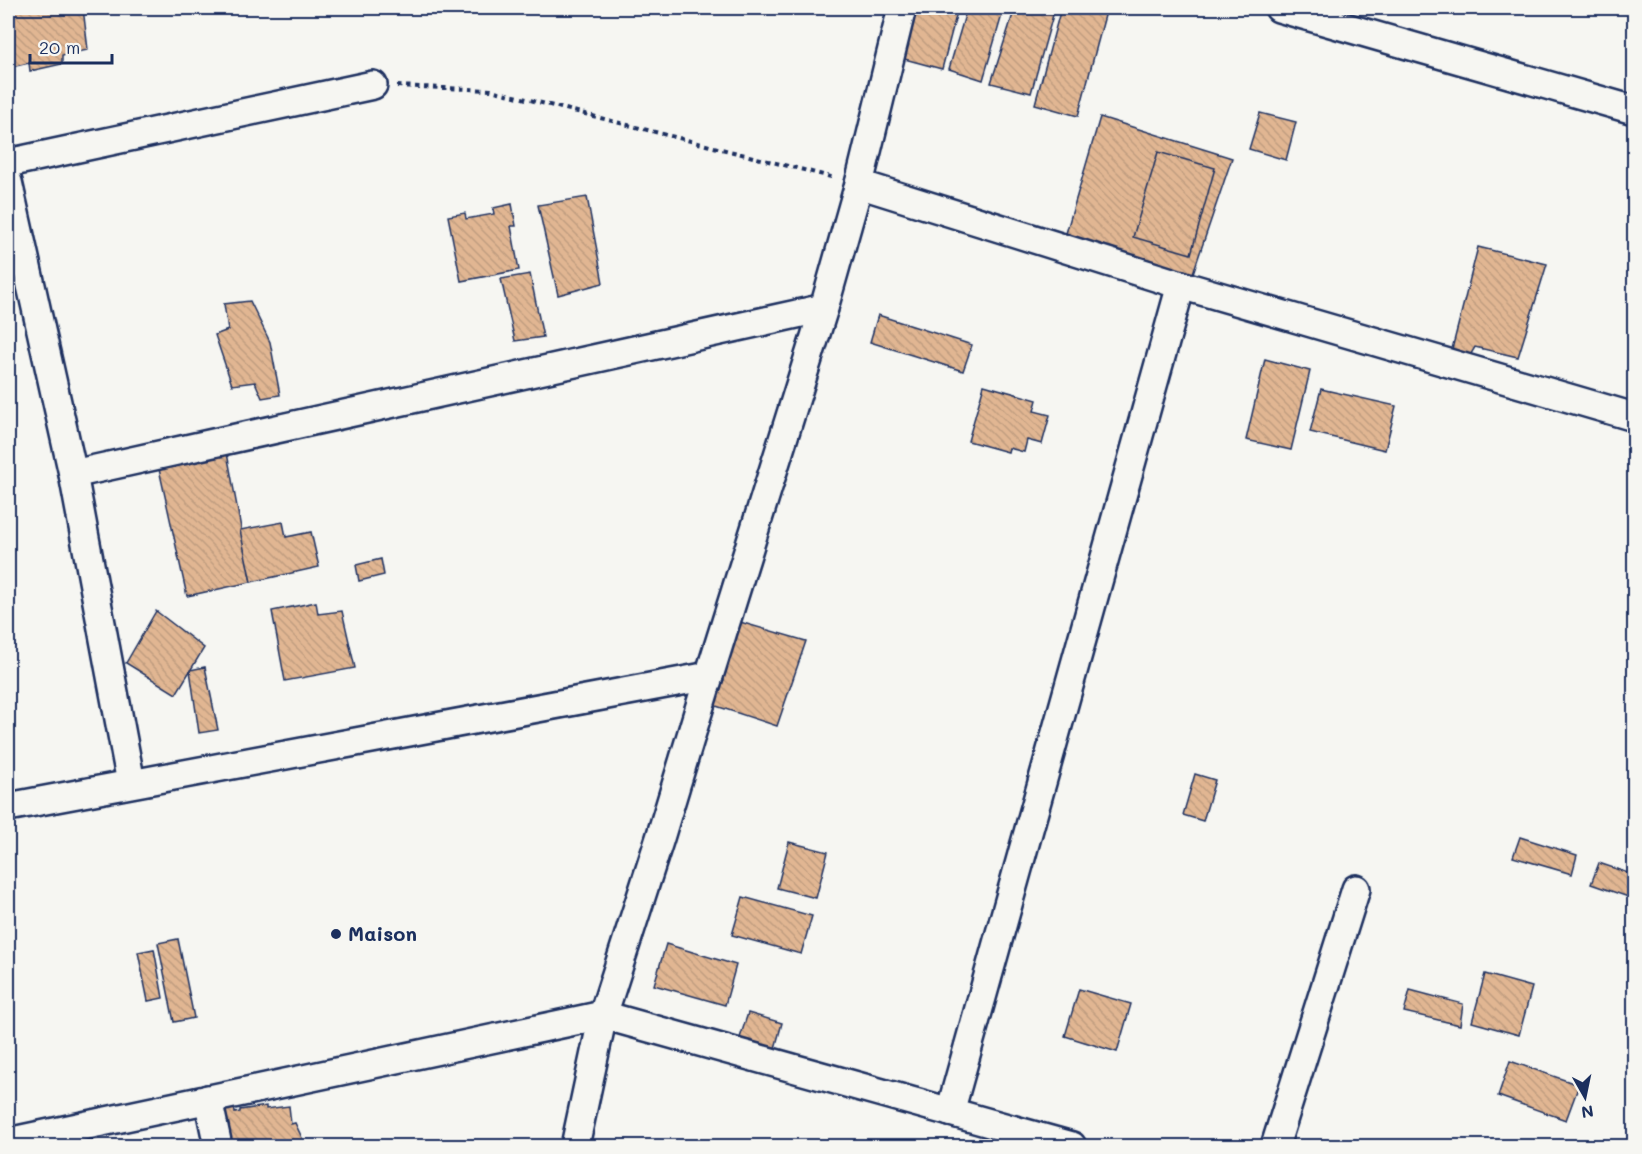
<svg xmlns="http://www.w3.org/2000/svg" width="1642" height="1154" font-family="Mali,sans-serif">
  <defs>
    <pattern id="building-back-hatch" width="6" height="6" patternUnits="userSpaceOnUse" patternTransform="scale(1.5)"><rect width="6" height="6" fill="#e1b692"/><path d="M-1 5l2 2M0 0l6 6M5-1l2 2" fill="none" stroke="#c09d80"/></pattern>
  </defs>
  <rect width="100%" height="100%" fill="#f6f6f2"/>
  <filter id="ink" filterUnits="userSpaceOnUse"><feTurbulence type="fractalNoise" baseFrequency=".0167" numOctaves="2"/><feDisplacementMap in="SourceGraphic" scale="12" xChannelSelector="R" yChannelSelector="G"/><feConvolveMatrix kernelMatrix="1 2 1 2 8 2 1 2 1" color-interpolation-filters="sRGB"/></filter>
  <g filter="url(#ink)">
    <g fill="url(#building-back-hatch)" stroke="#1b2f5e" stroke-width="1.5">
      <path d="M8 8H83L88 50 62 55V64L30 71 29 63 11 67 8 51Z"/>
      <path d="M910 8H958L942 69 897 57Z"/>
      <path d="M967 8H1004L983 80 949 69Z"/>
      <path d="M1015 8H1055L1031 93 991 83Z"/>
      <path d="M1061 8H1107L1078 116 1035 104Z"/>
      <path d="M1260 113 1296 122 1286 160 1249 149Z"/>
      <path d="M1100 117 1232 158 1191 279 1062 247Z"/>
      <path d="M1158 152 1215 168 1191 254 1133 237Z"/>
      <path d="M587 197 603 283 558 295 538 205Z"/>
      <path d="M512 204 516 226H511L519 270 461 281 448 216 465 213 466 219 494 214 493 208Z"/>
      <path d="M1478 247 1547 264 1518 357 1475 347 1465 364 1449 361Z"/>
      <path d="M530 274 543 337 515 341 501 279Z"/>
      <path d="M250 301 270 342 280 395 262 398 255 382 232 385 215 335 228 330 224 304Z"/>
      <path d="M878 315 972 345 963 371 870 342Z"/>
      <path d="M1265 359 1310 371 1291 450 1246 440Z"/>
      <path d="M984 385 1037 400 1034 411 1050 415 1042 444 1027 440 1024 452 1009 448 1008 452 968 441Z"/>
      <path d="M1321 389 1396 406 1385 450 1310 432Z"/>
      <path d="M227 453 251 582 187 596 159 469Z"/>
      <path d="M283 522 286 537 311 532 319 567 251 582 240 530Z"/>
      <path d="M381 559 384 575 359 581 356 565Z"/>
      <path d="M316 602 318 614 342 611 355 668 285 681 272 611Z"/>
      <path d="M156 611 204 648 176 694 126 663Z"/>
      <path d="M733 620 806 641 777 726 710 704Z"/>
      <path d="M205 667 218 730 199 733 190 670Z"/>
      <path d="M1195 774 1215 780 1203 821 1183 815Z"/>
      <path d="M1520 837 1577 855 1572 874 1513 857Z"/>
      <path d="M789 842 828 852 816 898 777 888Z"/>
      <path d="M1599 863 1634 875V899L1591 884Z"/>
      <path d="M743 897 812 916 801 954 732 935Z"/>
      <path d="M178 939 194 1018 174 1022 158 943Z"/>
      <path d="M666 944 736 965 725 1005 654 985Z"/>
      <path d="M154 949 163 998 148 1001 138 952Z"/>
      <path d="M1485 974 1532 987 1519 1035 1472 1022Z"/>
      <path d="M1079 989 1131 1004 1117 1052 1065 1036Z"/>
      <path d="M1410 990 1463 1004 1460 1025 1404 1012Z"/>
      <path d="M748 1013 782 1023 774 1052 739 1041Z"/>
      <path d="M1510 1061 1579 1085 1566 1120 1498 1096Z"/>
      <path d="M234 1105 235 1113 240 1112V1110L266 1106V1109L289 1106 291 1124 295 1123 303 1140 304 1146H224L219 1107Z"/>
    </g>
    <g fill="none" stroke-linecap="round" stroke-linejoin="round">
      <g stroke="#1b2f5e" stroke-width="32">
        <g id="minor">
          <path d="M1279 8 1634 110"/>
          <path d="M8 163 373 85"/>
          <path d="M8 182 73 474 131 783"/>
          <path d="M859 184 1181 285 1634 417"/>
          <path d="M73 474 824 308"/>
          <path d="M8 807 709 676"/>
          <path d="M208 1099 218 1146"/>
          <path d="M950 1112 1181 285"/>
          <path d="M8 1142 603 1015 1072 1146"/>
          <path d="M575 1146 603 1015 660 838 709 676 824 308 859 184 902 8"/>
          <path d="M1275 1146 1356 889"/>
        </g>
      </g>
      <path stroke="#1b2f5e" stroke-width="4" stroke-dasharray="4.5 4.5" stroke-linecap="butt" d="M397 86 491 90 835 178"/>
      <use href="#minor" stroke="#f6f6f2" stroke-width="27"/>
    </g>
  </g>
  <circle fill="#1b2f5e" stroke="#f6f6f2" stroke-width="2" cx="336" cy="934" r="6"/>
  <g text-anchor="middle" stroke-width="4.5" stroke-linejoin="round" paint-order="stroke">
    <g font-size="20" font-weight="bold" fill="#1b2f5e" stroke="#f6f6f2" text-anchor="start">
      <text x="348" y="941">Maison</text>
    </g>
  </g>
  <rect width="1642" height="1154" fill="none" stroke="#f6f6f2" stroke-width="30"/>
  <rect x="15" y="15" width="1612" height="1124" fill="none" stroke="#1b2f5e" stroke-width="2" filter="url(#ink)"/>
  <g transform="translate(1585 1097) rotate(171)" stroke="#f6f6f2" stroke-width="4.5" paint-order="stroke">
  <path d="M0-4.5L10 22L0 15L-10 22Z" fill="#1b2f5e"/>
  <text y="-9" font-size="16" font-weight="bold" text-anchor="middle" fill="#1b2f5e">N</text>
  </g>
  <path d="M30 54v9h82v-9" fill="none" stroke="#1b2f5e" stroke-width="3"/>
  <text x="39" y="54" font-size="18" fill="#1b2f5e" stroke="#f6f6f2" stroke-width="4.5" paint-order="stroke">20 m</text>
</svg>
